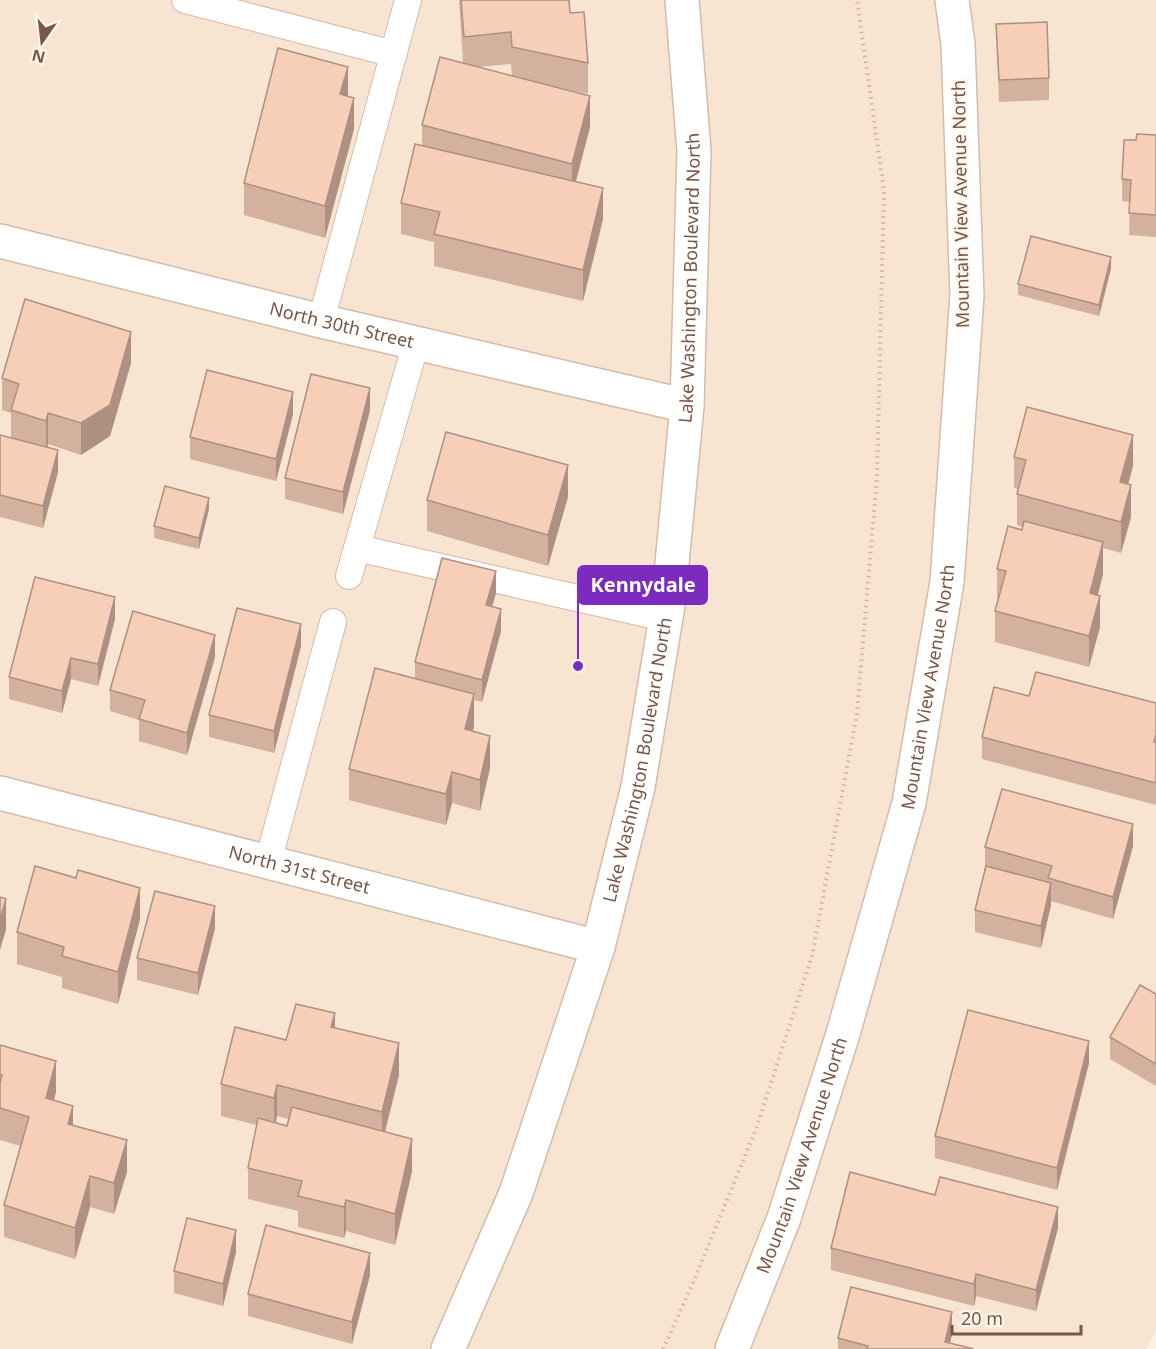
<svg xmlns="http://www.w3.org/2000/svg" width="1156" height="1349" font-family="'Noto Sans',sans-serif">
  <rect width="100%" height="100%" fill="#fef3e3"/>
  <path fill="#f7e4d1" d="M0 0H1156V1331L1146 1349H0Z"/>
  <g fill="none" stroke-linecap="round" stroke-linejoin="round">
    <g stroke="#d4bbab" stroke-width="28">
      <g id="service">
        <path d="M185 0 394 54"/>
        <path d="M321 321 408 0"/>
        <path d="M416 343 357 548 665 618"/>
        <path d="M349 576 357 548"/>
        <path d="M268 862 333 622"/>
      </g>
    </g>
    <g stroke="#d4bbab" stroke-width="36">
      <g id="minor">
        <path id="s1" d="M0 793 598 947"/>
        <path id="s2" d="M732 1349 784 1218 842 1037 909 803 947 582 967 295 958 44 952 0"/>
      </g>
    </g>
    <g stroke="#d4bbab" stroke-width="36">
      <g id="tertiary">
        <path id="s3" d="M0 241 321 321 687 406"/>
        <path id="s4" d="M448 1349 516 1193 598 947 638 787 668 605 687 406 694 151 682 0"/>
      </g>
    </g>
    <path stroke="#dcb19b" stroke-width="4" stroke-dasharray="1.5 4.5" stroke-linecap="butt" d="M663 1349 693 1283 756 1129 812 956 857 713 877 476 884 191 857 0"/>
    <use href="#service" stroke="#fff" stroke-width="26"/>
    <use href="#minor" stroke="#fff" stroke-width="33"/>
    <use href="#tertiary" stroke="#fff" stroke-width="33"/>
  </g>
  <g fill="#d4b19e" fill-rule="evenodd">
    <path d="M459 0H569L570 13 588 63V94L559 88 590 127 576 182 603 219 583 301 434 266V242L401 234V203L422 146V125L463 63ZM511 64 512 76 478 67Z"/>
    <path d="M996 24 1049 78V100L999 102Z"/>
    <path d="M354 129 325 238 244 215V183Z"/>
    <path d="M1156 135V237L1129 235 1130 202 1122 201V179L1136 140Z"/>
    <path d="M1111 268 1099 316 1018 295V284Z"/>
    <path d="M131 363 110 436 81 455 48 444 47 447 58 472 43 528 0 517V435L11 438V413L2 410V378Z"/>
    <path d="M370 410 343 514 285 499V478Z"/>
    <path d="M293 414 276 481 190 459V437Z"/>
    <path d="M1014 457 1133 466 1128 485 1131 517 1121 553 1103 548V574L1098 595 1100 627 1089 667 995 642V611L998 600H997V569L1022 530 1023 527 1017 525V494L1018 489 1014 488Z"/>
    <path d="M568 497 548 566 427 531V500Z"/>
    <path d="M209 509 199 549 154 538V526Z"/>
    <path d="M496 593 492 607 501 631 482 702 474 700V726L473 731 490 768 480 811 452 803 446 825 349 800V769L415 679V662Z"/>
    <path d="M115 619 98 686 71 679 62 713 9 699V677Z"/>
    <path d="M301 646 274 753 209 737V715Z"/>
    <path d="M215 657 187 755 139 741V720L110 711V690Z"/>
    <path d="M1029 696 1156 703V805L982 759V737Z"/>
    <path d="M1133 846 1113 919 1051 901V905L1041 948 975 932V910L985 867V847Z"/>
    <path d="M140 919 118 1004 62 988V977L17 964V932Z"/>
    <path d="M215 928 198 995 137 980V958Z"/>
    <path d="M1156 994V1086L1110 1059V1037Z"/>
    <path d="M286 1040 399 1075 385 1132 412 1171 395 1245 346 1231 344 1238 298 1227V1211L248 1199V1168L257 1125 221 1116V1084ZM277 1116 289 1119 287 1126 276 1123Z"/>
    <path d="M0 1045 56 1092 54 1100 73 1125 127 1172 114 1214 90 1207 75 1259 4 1237V1205L20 1146 0 1140Z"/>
    <path d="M1089 1063 1057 1190 935 1158V1136Z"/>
    <path d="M1058 1228 1036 1311 976 1296 974 1306 831 1270V1248Z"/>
    <path d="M236 1252 223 1306 174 1293V1271Z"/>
    <path d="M370 1275 352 1344 248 1316V1294Z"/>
    <path d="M952 1334 950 1343 974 1349H838V1338Z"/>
  </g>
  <g fill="#ad9081">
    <path d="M348 67V99L340 94Z"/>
    <path d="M590 96V127L572 195V164Z"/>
    <path d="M354 98V129L325 238V206Z"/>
    <path d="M603 188V219L583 301V270Z"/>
    <path d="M1111 257V268L1099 316V305Z"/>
    <path d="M131 332V363L110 436 81 455V423Z"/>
    <path d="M370 388V410L343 514V492Z"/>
    <path d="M293 392V414L276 481V459Z"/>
    <path d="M48 413V444L46 452V421Z"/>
    <path d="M1133 435V466L1120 513V482Z"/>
    <path d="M58 450V472L43 528V506Z"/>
    <path d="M568 465V497L548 566V535Z"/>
    <path d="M1131 485V517L1121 553V522Z"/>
    <path d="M209 498V509L199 549V538Z"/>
    <path d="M1103 542V574L1090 625V593Z"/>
    <path d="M496 571V593L486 627V605Z"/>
    <path d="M1100 596V627L1089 667V636Z"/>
    <path d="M115 597V619L98 686V664Z"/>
    <path d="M501 609V631L482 702V680Z"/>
    <path d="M301 624V646L274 753V731Z"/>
    <path d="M215 635V657L187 755V733Z"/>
    <path d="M71 658V679L62 713V691Z"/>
    <path d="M474 694V726L465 761V729Z"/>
    <path d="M490 736V768L480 811V780Z"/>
    <path d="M452 772V803L446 825V794Z"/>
    <path d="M1133 824V846L1113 919V897Z"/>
    <path d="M1051 883V905L1041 948V926Z"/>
    <path d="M140 888V919L118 1004V972Z"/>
    <path d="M6 899V930L0 950V919Z"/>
    <path d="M215 906V928L198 995V973Z"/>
    <path d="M335 1013V1044L331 1027Z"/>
    <path d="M1089 1041V1063L1057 1190V1168Z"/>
    <path d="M399 1043V1075L382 1143V1112Z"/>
    <path d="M56 1061V1092L46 1129V1098Z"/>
    <path d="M277 1085V1116L274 1129V1098Z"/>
    <path d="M73 1106V1137L68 1124Z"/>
    <path d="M412 1139V1171L395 1245V1214Z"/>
    <path d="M127 1140V1172L114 1214V1183Z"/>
    <path d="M90 1176V1207L75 1259V1228Z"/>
    <path d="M346 1200V1231L344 1238V1207Z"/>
    <path d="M1058 1207V1228L1036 1311V1290Z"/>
    <path d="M236 1230V1252L223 1306V1284Z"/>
    <path d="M370 1253V1275L352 1344V1322Z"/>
    <path d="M976 1274V1296L974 1306V1284Z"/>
    <path d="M952 1312V1334L949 1349 945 1342Z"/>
  </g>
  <g fill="#f7ceb8" stroke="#ad9081" stroke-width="1.5">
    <path d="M461 0H569L570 13 584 12 588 63 512 47 511 32 464 37Z"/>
    <path d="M1047 22 1049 78 999 80 996 24Z"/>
    <path d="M278 48 348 67 340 94 354 98 325 206 244 183Z"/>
    <path d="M440 57 590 96 572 164 422 125Z"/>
    <path d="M1137 134 1156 135V215L1129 213 1131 180 1122 179 1124 140H1136Z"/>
    <path d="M415 144 603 188 583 270 434 234 440 212 401 203Z"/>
    <path d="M1031 236 1111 257 1099 305 1018 284Z"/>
    <path d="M25 299 131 332 110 405 81 423 48 413 46 421 11 410 19 384 2 378Z"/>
    <path d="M207 370 293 392 276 459 190 437Z"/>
    <path d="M311 374 370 388 343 492 285 478Z"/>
    <path d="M1027 407 1133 435 1120 482 1131 485 1121 522 1017 494 1026 460 1014 457Z"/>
    <path d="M446 432 568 465 548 535 427 500Z"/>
    <path d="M0 435 58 450 43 506 0 495Z"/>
    <path d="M165 486 209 498 199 538 154 526Z"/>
    <path d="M1024 521 1103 542 1090 593 1100 596 1089 636 995 611 1006 571 997 569 1008 526 1022 530Z"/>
    <path d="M442 558 496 571 486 605 501 609 482 680 415 662Z"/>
    <path d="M35 577 115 597 98 664 71 658 62 691 9 677Z"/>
    <path d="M237 608 301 624 274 731 209 715Z"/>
    <path d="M133 611 215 635 187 733 139 719 145 700 110 690Z"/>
    <path d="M375 668 474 694 465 729 490 736 480 780 452 772 446 794 349 769Z"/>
    <path d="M1036 672 1156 703V734L1154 742H1156V783L982 737 994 687 1029 696Z"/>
    <path d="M1002 789 1133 824 1113 897 1048 878 1052 866 985 847Z"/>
    <path d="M35 866 76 878 78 870 140 888 118 972 62 956 64 947 17 932Z"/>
    <path d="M986 866 1051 883 1041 926 975 910Z"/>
    <path d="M155 891 215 906 198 973 137 958Z"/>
    <path d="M0 897 6 899 0 919Z"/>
    <path d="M1140 985 1156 994V1064L1110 1037Z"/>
    <path d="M296 1004 335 1013 331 1027 399 1043 382 1112 277 1085 274 1098 221 1084 235 1027 286 1040Z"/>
    <path d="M968 1010 1089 1041 1057 1168 935 1136Z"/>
    <path d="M0 1045 56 1061 46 1098 73 1106 68 1124 127 1140 114 1183 90 1176 75 1228 4 1205 29 1117 0 1108V1083L2 1075H0Z"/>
    <path d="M292 1107 412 1139 395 1214 346 1200 344 1207 298 1196 302 1181 248 1168 258 1118 287 1126Z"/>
    <path d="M850 1172 935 1195 940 1177 1058 1207 1036 1290 976 1274 974 1284 831 1248Z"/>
    <path d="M187 1218 236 1230 223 1284 174 1271Z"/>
    <path d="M266 1225 370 1253 352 1322 248 1294Z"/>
    <path d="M851 1287 952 1312 945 1342 974 1349H867L868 1346 838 1338Z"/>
  </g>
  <g text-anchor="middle" stroke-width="4.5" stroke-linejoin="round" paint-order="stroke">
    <g font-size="18" fill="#7a5646" stroke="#fff7ec">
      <text transform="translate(961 204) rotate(-91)" y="6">Mountain View Avenue North</text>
      <text dy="6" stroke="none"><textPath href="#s4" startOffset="1107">Lake Washington Boulevard North</textPath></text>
      <text dy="6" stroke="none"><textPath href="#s3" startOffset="352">North 30th Street</textPath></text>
      <text dy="6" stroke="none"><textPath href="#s2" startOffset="692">Mountain View Avenue North</textPath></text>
      <text dy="6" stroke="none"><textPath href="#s4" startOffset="621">Lake Washington Boulevard North</textPath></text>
      <text dy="6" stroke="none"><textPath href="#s1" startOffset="309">North 31st Street</textPath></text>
      <text dy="6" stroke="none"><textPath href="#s2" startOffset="206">Mountain View Avenue North</textPath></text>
    </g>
  </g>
  <path fill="none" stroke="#7b2cbf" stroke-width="2" d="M578 666L578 585"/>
  <circle fill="#7b2cbf" stroke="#fff7ec" stroke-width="2" cx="578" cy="666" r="6"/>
  <rect fill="#7b2cbf" stroke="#7b2cbf" stroke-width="2" x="578" y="566" width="129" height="38" rx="6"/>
  <g font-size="20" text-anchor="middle" font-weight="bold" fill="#fff">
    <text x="643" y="592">Kennydale</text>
  </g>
  <g transform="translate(42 42) rotate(194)" stroke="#fff7ec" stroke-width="4.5" paint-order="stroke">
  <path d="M0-4.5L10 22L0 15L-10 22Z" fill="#7a5646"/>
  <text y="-9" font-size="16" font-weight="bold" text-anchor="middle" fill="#7a5646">N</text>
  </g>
  <path d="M952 1325v9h129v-9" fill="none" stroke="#7a5646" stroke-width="3"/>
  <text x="961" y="1325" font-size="18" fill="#7a5646" stroke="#fff7ec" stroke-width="4.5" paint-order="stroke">20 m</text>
</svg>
